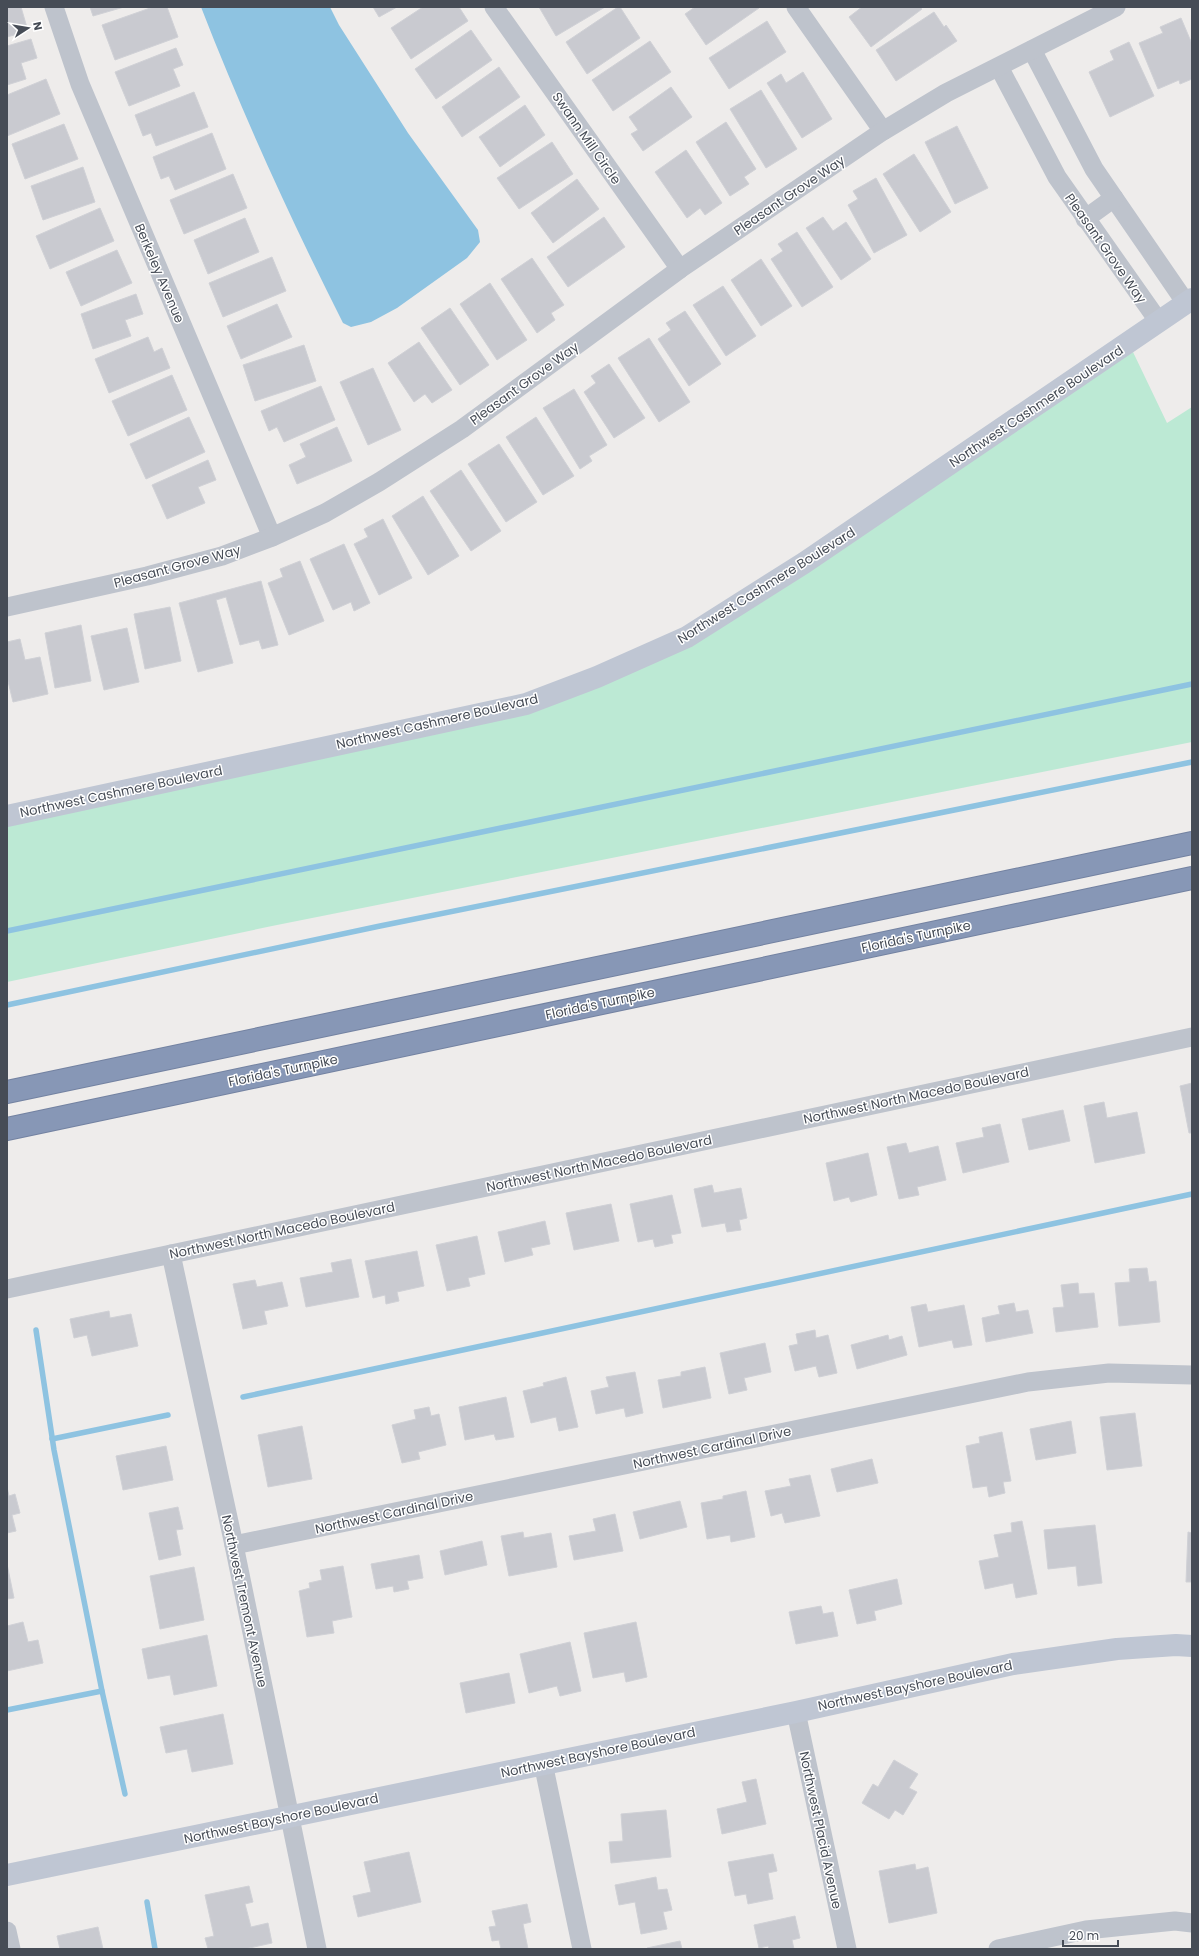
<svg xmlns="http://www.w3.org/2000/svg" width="1199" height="1956" font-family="Poppins,sans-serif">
  <rect width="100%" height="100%" fill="#eeeceb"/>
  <path fill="#bce9d4" d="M1133 352 1167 423 1192 407V742L272 926 7 982V825L601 686Z"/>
  <path fill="#8ec3e1" d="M201 7H330L339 25 408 133 478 230 480 242 467 258 397 308 371 322 351 327 343 323C291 220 243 115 201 7Z"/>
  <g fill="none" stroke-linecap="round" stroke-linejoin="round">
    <g stroke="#8ec3e1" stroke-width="5.5">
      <path d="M7 931 1192 684"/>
      <path d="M7 1005 380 926 1192 762"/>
      <path d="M36 1330 54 1450 102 1691 125 1794"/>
      <path d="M243 1397 1192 1194"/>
      <path d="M52 1439 168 1415"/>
      <path d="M7 1710 102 1691"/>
      <path d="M147 1902 155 1949"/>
    </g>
  </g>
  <g fill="#c9cad0" stroke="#d0d1d6">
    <path d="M7 7H21L28 31 7 37Z"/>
    <path d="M90 7H124L93 16Z"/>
    <path d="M153 7H167L178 37 115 60 102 25Z"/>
    <path d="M373 7H397L379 17Z"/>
    <path d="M423 7H459L468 21 411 59 391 28Z"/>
    <path d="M539 7H605L556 36Z"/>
    <path d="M618 7H620L640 38 587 74 566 42Z"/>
    <path d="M695 7H758L759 8 706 45 685 14Z"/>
    <path d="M862 7H920L922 9 871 47 849 17Z"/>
    <path d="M934 12 944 27 946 25 957 41 896 81 876 50Z"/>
    <path d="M1181 18 1192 44V79L1180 84 1179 80 1158 89 1139 43 1163 33 1160 27Z"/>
    <path d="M767 21 786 52 729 89 709 58Z"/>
    <path d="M471 30 492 60 436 99 415 69Z"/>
    <path d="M31 39 37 58 21 63 26 79 7 85V46Z"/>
    <path d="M650 41 671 72 613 111 592 80Z"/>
    <path d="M1129 42 1154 96 1110 117 1089 72 1114 60 1110 51Z"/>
    <path d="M176 48 183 65 173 69 180 86 129 106 115 72Z"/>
    <path d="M499 67 520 97 462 137 442 107Z"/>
    <path d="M803 72 832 119 802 138 767 83 781 74 786 83Z"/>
    <path d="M46 79 60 114 7 136V95Z"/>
    <path d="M671 87 692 117 643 151 631 134 638 130 629 117Z"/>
    <path d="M761 90 797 149 766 168 730 109Z"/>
    <path d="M194 92 208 127 156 146 151 133 143 136 135 115Z"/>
    <path d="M525 105 545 135 500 167 479 137Z"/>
    <path d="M726 122 756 169 744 177 749 184 730 196 696 142Z"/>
    <path d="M64 124 78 159 25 179 12 144Z"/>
    <path d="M957 126 988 188 955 204 925 142Z"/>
    <path d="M212 133 226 169 175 190 169 176 161 179 153 157Z"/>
    <path d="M552 142 573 174 519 209 497 178Z"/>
    <path d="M686 150 722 203 705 215 700 208 687 218 655 172Z"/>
    <path d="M914 154 951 212 920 232 883 174Z"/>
    <path d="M83 167 95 202 43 220 31 186Z"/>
    <path d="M233 174 247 208 184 234 170 200Z"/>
    <path d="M876 178 907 235 874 253 848 205 858 199 853 191Z"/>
    <path d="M577 179 599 209 553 243 531 213Z"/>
    <path d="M100 208 114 241 50 269 36 236Z"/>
    <path d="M604 217 625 247 568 287 547 257Z"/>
    <path d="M823 217 833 231 846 222 871 259 841 280 806 228Z"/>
    <path d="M245 218 259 252 208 274 194 240Z"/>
    <path d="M797 232 833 287 802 307 771 259 783 251 778 244Z"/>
    <path d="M117 250 132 283 81 306 66 272Z"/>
    <path d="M272 257 286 291 223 317 209 283Z"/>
    <path d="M532 258 564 305 551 313 555 320 537 333 501 279Z"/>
    <path d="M761 259 792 306 761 326 731 280Z"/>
    <path d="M490 283 527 340 497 360 460 304Z"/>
    <path d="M723 286 756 336 726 356 693 305Z"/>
    <path d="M136 294 143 314 125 320 131 336 93 349 81 314Z"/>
    <path d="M277 304 292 337 241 359 227 326Z"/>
    <path d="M450 308 489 365 460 385 421 328Z"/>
    <path d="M685 311 721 364 689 386 658 339 671 330 666 323Z"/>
    <path d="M148 337 154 352 162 348 170 368 109 393 95 359Z"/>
    <path d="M649 338 690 402 659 422 618 358Z"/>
    <path d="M419 342 452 390 432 403 425 394 414 402 388 363Z"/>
    <path d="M304 345 316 381 255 401 243 365Z"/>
    <path d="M609 364 645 418 614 438 584 392 596 383 591 376Z"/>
    <path d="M373 368 401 430 368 445 340 382Z"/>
    <path d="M172 375 187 410 128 436 112 401Z"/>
    <path d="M321 386 335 420 284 442 277 427 269 431 261 411Z"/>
    <path d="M574 389 607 445 589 456 592 461 580 469 543 408Z"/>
    <path d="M189 417 205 452 146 479 130 444Z"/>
    <path d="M536 417 574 476 543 495 506 437Z"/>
    <path d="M337 427 352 461 297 484 289 465 306 457 300 444Z"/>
    <path d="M499 444 537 502 506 522 468 464Z"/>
    <path d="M208 460 216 480 198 487 205 503 167 519 152 485Z"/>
    <path d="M461 470 501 531 471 551 430 491Z"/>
    <path d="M423 496 459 556 428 575 392 516Z"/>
    <path d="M383 519 412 578 379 595 354 544 368 537 364 529Z"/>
    <path d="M344 544 370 603 354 611 351 602 333 610 310 559Z"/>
    <path d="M300 561 324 621 289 635 268 583 283 577 280 569Z"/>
    <path d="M261 581 278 645 262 649 259 640 240 645 226 597 216 600 233 663 198 672 179 603Z"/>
    <path d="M170 607 181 661 145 669 134 614Z"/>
    <path d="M81 625 91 681 55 688 45 633Z"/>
    <path d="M127 628 139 682 104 690 91 636Z"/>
    <path d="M20 639 25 660 40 657 48 694 13 702 7 677V642Z"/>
    <path d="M1192 1083V1133H1189L1180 1086Z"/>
    <path d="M1104 1102 1107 1118 1137 1112 1145 1153 1095 1163 1084 1106Z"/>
    <path d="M1063 1110 1070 1141 1029 1150 1022 1119Z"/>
    <path d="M1000 1124 1009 1162 963 1173 956 1143 984 1137 982 1128Z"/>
    <path d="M906 1143 909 1153 938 1146 946 1180 917 1187 919 1195 899 1199 887 1147Z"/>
    <path d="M868 1153 877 1195 851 1202 849 1197 834 1201 826 1163Z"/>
    <path d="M712 1185 714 1193 741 1188 747 1218 739 1220 741 1230 727 1232 725 1223 702 1227 694 1189Z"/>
    <path d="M672 1195 681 1233 671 1235 673 1243 655 1247 653 1239 638 1242 630 1204Z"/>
    <path d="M611 1204 619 1241 574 1250 566 1213Z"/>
    <path d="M545 1221 550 1244 531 1248 533 1255 505 1262 498 1232Z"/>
    <path d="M477 1236 485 1274 468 1278 470 1286 447 1291 436 1245Z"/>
    <path d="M417 1251 424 1286 397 1292 399 1301 386 1304 385 1295 373 1298 365 1261Z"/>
    <path d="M351 1259 359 1297 306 1307 300 1278 333 1272 331 1263Z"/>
    <path d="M1147 1268 1149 1282 1156 1281 1160 1322 1119 1326 1115 1283 1130 1282 1129 1269Z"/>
    <path d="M255 1280 257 1287 282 1282 288 1306 264 1311 267 1324 243 1329 233 1284Z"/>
    <path d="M1078 1283 1079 1294 1094 1293 1098 1327 1056 1332 1053 1308 1064 1307 1061 1285Z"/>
    <path d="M1014 1303 1016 1312 1028 1310 1033 1333 986 1342 982 1318 1000 1314 998 1306Z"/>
    <path d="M926 1304 928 1312 964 1305 972 1345 954 1348 952 1340 919 1347 911 1307Z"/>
    <path d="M109 1311 110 1318 131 1314 138 1346 92 1356 87 1335 74 1338 70 1319Z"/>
    <path d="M815 1330 816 1338 828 1335 837 1373 819 1377 816 1366 795 1371 789 1346 798 1344 796 1334Z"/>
    <path d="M888 1335 889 1340 902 1336 907 1355 857 1369 851 1345Z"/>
    <path d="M765 1343 771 1372 744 1378 747 1390 729 1394 720 1353Z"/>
    <path d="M705 1367 711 1398 663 1408 658 1380 681 1376V1372Z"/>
    <path d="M635 1372 643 1413 626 1417 624 1408 596 1414 591 1391 609 1387 606 1377Z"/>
    <path d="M566 1377 578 1427 559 1431 556 1417 531 1423 523 1391 544 1386 543 1383Z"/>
    <path d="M506 1397 514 1437 496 1440 494 1434 465 1440 459 1407Z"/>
    <path d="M429 1407 431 1416 439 1414 446 1445 418 1452 420 1459 402 1463 392 1425 416 1419 414 1410Z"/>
    <path d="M1135 1413 1142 1466 1107 1470 1100 1417Z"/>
    <path d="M1071 1421 1076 1453 1036 1460 1030 1429Z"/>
    <path d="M302 1426 312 1479 268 1487 258 1435Z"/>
    <path d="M1002 1432 1011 1481 1003 1482 1005 1493 989 1497 987 1486 973 1488 966 1446 980 1443 979 1437Z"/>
    <path d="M166 1446 173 1480 123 1490 116 1456Z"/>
    <path d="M872 1459 878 1483 837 1492 831 1469Z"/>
    <path d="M810 1475 820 1516 785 1523 782 1513 771 1516 765 1491 791 1486 789 1479Z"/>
    <path d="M7 1487 9 1496 15 1494 20 1513 12 1515 16 1531 7 1533Z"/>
    <path d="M746 1491 755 1537 731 1542 730 1535 707 1539 701 1503 723 1499V1496Z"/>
    <path d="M680 1501 687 1527 640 1539 633 1512Z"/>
    <path d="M178 1507 183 1529 176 1530 181 1555 159 1560 149 1513Z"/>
    <path d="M615 1514 623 1551 574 1560 569 1536 596 1531 593 1519Z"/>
    <path d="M1022 1521 1037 1594 1016 1598 1013 1583 985 1589 979 1561 999 1557 994 1535 1012 1532 1011 1523Z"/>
    <path d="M1095 1525 1102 1583 1078 1586 1076 1566 1048 1569 1044 1530Z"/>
    <path d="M523 1532 524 1538 551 1533 557 1567 509 1576 501 1536Z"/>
    <path d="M1188 1532 1192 1533V1582H1186Z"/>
    <path d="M482 1541 487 1565 445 1575 440 1551Z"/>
    <path d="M419 1555 423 1578 407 1581 409 1589 394 1592 393 1586 376 1589 371 1564Z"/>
    <path d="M7 1564 14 1598 7 1599Z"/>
    <path d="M343 1566 352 1617 332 1621 334 1633 307 1637 299 1591 310 1588 309 1583 322 1580 320 1570Z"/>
    <path d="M194 1567 204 1620 160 1629 150 1576Z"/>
    <path d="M897 1579 902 1604 874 1611 876 1620 857 1624 849 1590Z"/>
    <path d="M821 1606 823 1614 833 1612 838 1636 796 1644 789 1612Z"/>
    <path d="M23 1622 28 1642 38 1640 43 1663 7 1671V1626Z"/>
    <path d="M636 1622 647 1677 626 1682 624 1672 593 1678 584 1633Z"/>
    <path d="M207 1635 217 1686 174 1695 170 1675 148 1679 142 1649Z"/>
    <path d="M570 1642 581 1691 560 1696 557 1686 529 1693 520 1654Z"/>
    <path d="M509 1673 515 1703 466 1713 460 1683Z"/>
    <path d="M223 1714 233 1764 192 1772 187 1749 166 1753 160 1727Z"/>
    <path d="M894 1760 918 1774 909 1788 917 1792 903 1815 895 1810 889 1819 862 1803 873 1784 878 1787Z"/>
    <path d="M756 1779 766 1824 722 1834 717 1809 747 1802 742 1782Z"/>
    <path d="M666 1810 671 1857 611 1863 609 1842 623 1841 621 1814Z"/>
    <path d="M409 1852 421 1902 358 1917 353 1896 371 1892 364 1862Z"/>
    <path d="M773 1854 777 1871 768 1873 773 1899 748 1904 746 1894 735 1896 728 1862Z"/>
    <path d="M915 1864 916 1870 928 1867 937 1913 889 1923 879 1871Z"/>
    <path d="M656 1877 658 1890 667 1889 672 1910 663 1912 667 1929 641 1934 635 1902 619 1905 615 1885Z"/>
    <path d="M249 1886 253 1902 245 1904 251 1927 268 1923 272 1943 245 1949H208L205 1938 214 1936 205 1895Z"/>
    <path d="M527 1904 531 1922 523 1924 528 1949H501L499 1940 492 1941 489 1927 496 1926 492 1911Z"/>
    <path d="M795 1916 800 1938 792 1940 794 1949H769L768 1946 759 1948 754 1925Z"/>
    <path d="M98 1927 103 1949H60L57 1936Z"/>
    <path d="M680 1941 682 1949H647V1948Z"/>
  </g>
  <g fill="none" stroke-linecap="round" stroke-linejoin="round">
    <g stroke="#7382a1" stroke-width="24">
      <g id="highway">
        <path d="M7 1092 1192 843"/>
        <path d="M7 1129 1192 878"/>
      </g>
    </g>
    <g stroke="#bec3cc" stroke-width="19">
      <path d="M54 7 80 84 272 537"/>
      <path d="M494 7 680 269"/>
      <path d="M796 7 883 131"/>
      <path d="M1032 50 1094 169 1186 303"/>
      <path d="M999 67 1057 177 1159 322"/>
      <path d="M1085 219 1114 198"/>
      <path d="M7 607 147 576 222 556 272 537 325 513 379 482 462 429 680 269 883 131 946 93 1116 7"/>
      <path d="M171 1254 234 1545 317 1949"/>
      <path d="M7 1289 1192 1037"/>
      <path d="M234 1545 1028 1382 1109 1373 1192 1375"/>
      <path d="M796 1712 847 1949"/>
      <path d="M543 1763 582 1949"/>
      <path d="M7 1931 11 1949"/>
      <path d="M998 1949 1086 1930 1175 1921 1192 1923"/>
    </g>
    <g stroke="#bfc6d3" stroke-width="22">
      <path d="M7 816 526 704 597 677 687 637 804 563 1192 299"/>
      <path d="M7 1875 796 1712 1013 1664 1117 1649 1176 1645 1192 1646"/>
    </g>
    <use href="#highway" stroke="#8797b6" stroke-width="22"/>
  </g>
  <g text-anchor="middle" stroke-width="3" stroke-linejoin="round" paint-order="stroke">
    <g font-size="13" fill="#464c56" stroke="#fff">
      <text transform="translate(587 138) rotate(55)" y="5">Swann Mill Circle</text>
      <text transform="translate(789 195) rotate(-34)" y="5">Pleasant Grove Way</text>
      <text transform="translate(1106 248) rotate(55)" y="5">Pleasant Grove Way</text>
      <text transform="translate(160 273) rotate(67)" y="5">Berkeley Avenue</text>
      <text transform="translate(524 383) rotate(-36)" y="5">Pleasant Grove Way</text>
      <text transform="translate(1036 406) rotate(-34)" y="5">Northwest Cashmere Boulevard</text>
      <text transform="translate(177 566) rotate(-15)" y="5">Pleasant Grove Way</text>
      <text transform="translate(766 585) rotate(-32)" y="5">Northwest Cashmere Boulevard</text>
      <text transform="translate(437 721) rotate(-13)" y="5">Northwest Cashmere Boulevard</text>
      <text transform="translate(121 791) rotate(-12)" y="5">Northwest Cashmere Boulevard</text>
      <text transform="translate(916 936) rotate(-12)" y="5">Florida's Turnpike</text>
      <text transform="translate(600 1003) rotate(-12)" y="5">Florida's Turnpike</text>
      <text transform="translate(283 1070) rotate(-12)" y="5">Florida's Turnpike</text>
      <text transform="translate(916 1095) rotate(-12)" y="5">Northwest North Macedo Boulevard</text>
      <text transform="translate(599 1163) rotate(-12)" y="5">Northwest North Macedo Boulevard</text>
      <text transform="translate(282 1230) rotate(-12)" y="5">Northwest North Macedo Boulevard</text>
      <text transform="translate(712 1447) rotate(-12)" y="5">Northwest Cardinal Drive</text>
      <text transform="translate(394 1512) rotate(-12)" y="5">Northwest Cardinal Drive</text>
      <text transform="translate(245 1601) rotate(78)" y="5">Northwest Tremont Avenue</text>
      <text transform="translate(915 1685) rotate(-12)" y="5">Northwest Bayshore Boulevard</text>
      <text transform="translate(598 1752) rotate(-12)" y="5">Northwest Bayshore Boulevard</text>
      <text transform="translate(281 1818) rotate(-12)" y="5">Northwest Bayshore Boulevard</text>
      <text transform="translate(821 1830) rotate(78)" y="5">Northwest Placid Avenue</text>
    </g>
  </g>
  <rect width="1199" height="1956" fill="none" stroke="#464c56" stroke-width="16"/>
  <g transform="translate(28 28) rotate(78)" stroke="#ffffff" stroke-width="3" paint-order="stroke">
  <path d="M0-3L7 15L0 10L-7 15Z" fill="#464c56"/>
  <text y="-6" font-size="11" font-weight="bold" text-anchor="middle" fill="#464c56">N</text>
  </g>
  <path d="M1063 1940v6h55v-6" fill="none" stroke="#464c56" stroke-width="2"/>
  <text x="1069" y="1940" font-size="12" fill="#464c56" stroke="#ffffff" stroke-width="3" paint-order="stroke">20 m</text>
</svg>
